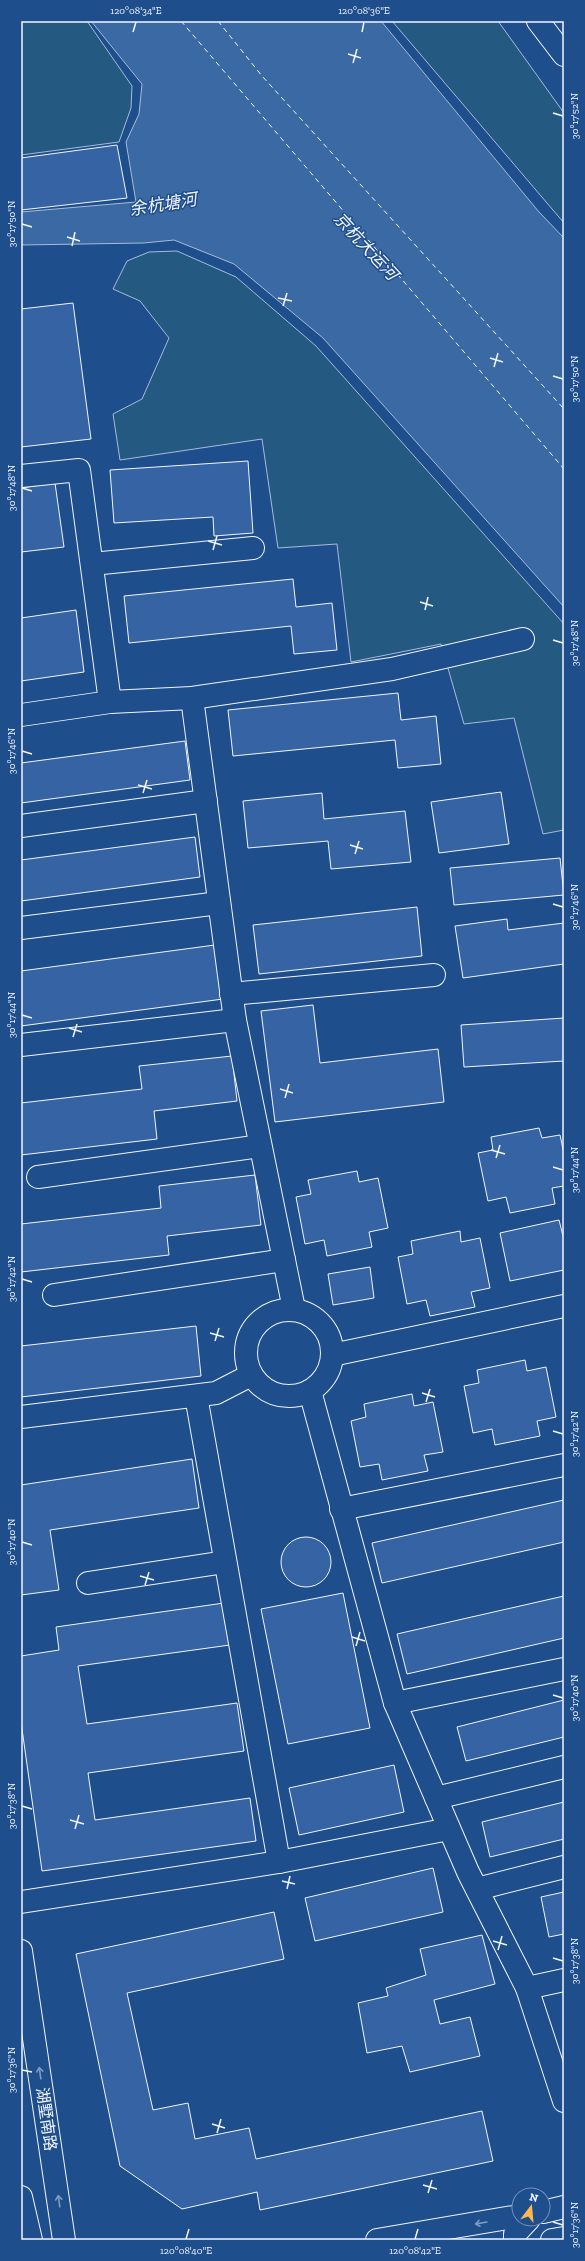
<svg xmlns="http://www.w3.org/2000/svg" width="585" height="2261" font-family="'Zilla Slab','Noto Sans SC',serif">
  <rect width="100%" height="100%" fill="#1f4e8c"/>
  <g fill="#245a82" stroke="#a8bbd7">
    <path d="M21 21H87L132 86 131 108 119 142 21 155Z"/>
    <path d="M392 21H498L564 113V223Z"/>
    <path d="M177 251 236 277 316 346 564 624V830L543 834 514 718 464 724 441 644 351 662 337 544 278 548 262 439 120 460 113 414 142 399 169 338 140 301 113 289 127 261 149 252Z"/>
  </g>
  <path fill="#3b69a3" stroke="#a8bbd7" d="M91 21H381L539 212 564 238V607L323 338 234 264 174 240 144 243 21 245V212L136 202 126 142 139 114 142 84Z"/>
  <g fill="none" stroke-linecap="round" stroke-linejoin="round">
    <g stroke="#f2f6ff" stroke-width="1" stroke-dasharray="5 4" stroke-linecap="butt">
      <path d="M181 21 564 469"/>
      <path d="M218 21 262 76 564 409"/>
    </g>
  </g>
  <g fill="#3563a3" stroke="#f2f6ff">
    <path d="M117 145 127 198 21 210V158Z"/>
    <path d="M73 303 91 439 21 447V309Z"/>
    <path d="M248 461 253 533 214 536 213 517 114 523 110 470Z"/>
    <path d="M55 483 64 547 21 552V488Z"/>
    <path d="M293 579 296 607 332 603 337 650 294 654 291 626 129 643 124 596Z"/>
    <path d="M76 610 84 672 21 681V618Z"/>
    <path d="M398 693 401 720 436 716 441 764 398 768 395 740 233 756 228 710Z"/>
    <path d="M185 741 190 780 21 803V763Z"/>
    <path d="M501 792 509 844 439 853 431 802Z"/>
    <path d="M322 793 324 819 405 811 411 862 331 869 328 841 248 848 243 801Z"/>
    <path d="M195 837 200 877 21 901V860Z"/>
    <path d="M560 858 564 895 454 905 450 868Z"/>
    <path d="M417 907 422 956 259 974 253 925Z"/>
    <path d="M507 919 508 930 564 923V964L463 978 455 926Z"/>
    <path d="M215 945 223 999 21 1026V971Z"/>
    <path d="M313 1005 320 1063 438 1049 444 1102 275 1122 261 1011Z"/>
    <path d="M564 1018V1061L464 1067 461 1025Z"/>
    <path d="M232 1056 237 1101 154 1111 157 1139 21 1155V1103L142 1089 139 1066Z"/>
    <path d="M539 1128 542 1138 560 1135 564 1154V1186L552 1188 555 1204 510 1213 506 1197 488 1201 478 1153 493 1150 491 1137Z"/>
    <path d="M357 1171 359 1182 378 1178 388 1228 369 1232 372 1247 327 1256 324 1240 305 1244 296 1197 311 1194 308 1180Z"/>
    <path d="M255 1175 261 1225 167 1236 169 1255 21 1272V1224L161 1208 159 1186Z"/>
    <path d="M559 1220 564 1240V1270L510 1281 500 1233Z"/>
    <path d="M460 1231 461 1242 480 1238 490 1288 471 1292 475 1307 430 1316 426 1300 407 1304 398 1257 413 1254 411 1241Z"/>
    <path d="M370 1267 374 1298 333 1305 328 1274Z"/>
    <path d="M196 1326 201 1376 21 1397V1346Z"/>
    <path d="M525 1360 527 1371 546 1367 556 1417 537 1421 540 1436 495 1445 492 1429 473 1433 464 1386 479 1383 477 1370Z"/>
    <path d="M412 1394 414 1406 433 1402 443 1452 424 1455 428 1471 382 1480 379 1464 360 1467 351 1421 366 1417 364 1404Z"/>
    <path d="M192 1459 199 1508 50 1530 59 1590 21 1595V1485Z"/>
    <path d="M564 1500V1542L382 1583 372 1543Z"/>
    <circle cx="306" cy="1562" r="25"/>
    <path d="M343 1593 370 1728 288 1744 261 1609Z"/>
    <path d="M564 1596V1638L407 1674 397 1634Z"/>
    <path d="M224 1603 230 1645 78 1666 87 1724 237 1703 244 1751 88 1773 95 1820 250 1798 256 1841 42 1871 21 1722V1656L59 1650 56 1627Z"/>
    <path d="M564 1700V1737L466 1761 457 1727Z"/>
    <path d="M394 1765 404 1812 299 1835 289 1788Z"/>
    <path d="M564 1802V1839L490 1857 482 1822Z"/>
    <path d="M433 1868 443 1912 315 1941 305 1898Z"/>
    <path d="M564 1892V1934L549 1937 541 1897Z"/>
    <path d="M274 1912 284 1959 127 1993 153 2110 188 2103 195 2139 249 2128 256 2159 482 2111 493 2161 260 2210 257 2192 182 2209 120 2166 76 1954Z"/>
    <path d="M482 1935 495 1984 434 2000 440 2024 470 2017 480 2056 410 2072 402 2046 367 2053 358 2003 388 1996 386 1988 426 1975 420 1949Z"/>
  </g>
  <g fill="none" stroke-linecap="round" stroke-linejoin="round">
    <g stroke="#f2f6ff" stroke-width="24">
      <g id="minor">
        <path d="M538 21 564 55"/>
        <path d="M21 476 79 470 110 702 192 698 392 669 523 639"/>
        <path d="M92 564 253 548"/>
        <path d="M192 698 235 1020 294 1309"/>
        <path d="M21 715 110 702"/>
        <path d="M21 826 206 801"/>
        <path d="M21 928 219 903"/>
        <path d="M231 994 434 975"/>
        <path d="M21 1045 235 1020"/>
        <path d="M38 1177 260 1146"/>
        <path d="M54 1295 284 1260"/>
        <circle cx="289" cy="1353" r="43"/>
        <path d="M332 1355 564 1306"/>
        <path d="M310 1391 395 1703 468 1872 527 1988 564 2101"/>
        <path d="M196 1396 279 1862"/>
        <path d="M21 1417 216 1393 251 1375"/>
        <path d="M341 1509 564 1465"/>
        <path d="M88 1583 225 1562"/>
        <path d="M395 1703 564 1669"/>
        <path d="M436 1798 564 1767"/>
        <path d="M477 1889 564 1867"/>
        <path d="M21 1902 279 1862 449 1829"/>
        <path d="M527 1988 564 1980"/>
        <path d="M515 2240V2234L529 2219"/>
      </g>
    </g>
    <g stroke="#f2f6ff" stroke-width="24">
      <g id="major">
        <path d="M21 1951 64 2240"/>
        <path d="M21 2197 31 2240"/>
        <path d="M543 2212 564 2207"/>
        <path d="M377 2240 519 2216"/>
      </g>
    </g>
    <g stroke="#f2f6ff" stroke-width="24">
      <path id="highway" d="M552 2240 564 2238"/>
    </g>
    <use href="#minor" stroke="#1f4e8c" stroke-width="22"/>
    <use href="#major" stroke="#1f4e8c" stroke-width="22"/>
    <use href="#highway" stroke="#1f4e8c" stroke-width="22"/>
  </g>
  <defs><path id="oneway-shaft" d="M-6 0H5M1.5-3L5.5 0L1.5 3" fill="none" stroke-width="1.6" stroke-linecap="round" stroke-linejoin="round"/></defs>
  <g stroke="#7e9ac0">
    <use href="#oneway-shaft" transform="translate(40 2073) rotate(-98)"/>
    <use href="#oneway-shaft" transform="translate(59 2201) rotate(-98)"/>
    <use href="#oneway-shaft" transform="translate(481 2223) rotate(170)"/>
  </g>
  <path fill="none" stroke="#f2f6ff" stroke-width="1.5" d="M133 32 136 22M362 32 364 22M348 54 361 58M353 63 357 49M553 113 563 116M22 224 32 227M67 237 80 241M72 246 75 232M278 298 292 301M283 306 287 293M490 358 503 362M494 367 498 353M553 376 563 379M22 488 32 491M208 541 222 545M213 550 217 536M420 602 433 606M425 610 428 597M553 640 563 643M22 751 32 754M138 785 152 789M143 793 147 780M350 845 363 849M355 854 359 841M553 904 563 907M22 1015 32 1018M69 1028 82 1032M73 1037 77 1024M280 1089 293 1093M285 1098 289 1084M491 1150 505 1154M496 1158 500 1145M553 1167 563 1170M22 1279 32 1282M210 1333 224 1337M215 1341 219 1328M422 1393 435 1397M426 1402 430 1389M553 1431 563 1434M22 1542 32 1545M140 1576 154 1580M145 1585 149 1572M352 1637 365 1641M356 1646 360 1632M553 1695 563 1698M22 1806 32 1809M70 1820 84 1824M75 1829 79 1815M282 1881 295 1884M287 1889 290 1876M493 1941 507 1945M498 1950 502 1936M553 1958 563 1961M22 2070 32 2072M212 2124 225 2128M217 2133 221 2119M423 2185 437 2189M428 2193 432 2180M553 2222 563 2225M186 2239 189 2229M415 2239 418 2229"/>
  <g text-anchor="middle" stroke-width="3" stroke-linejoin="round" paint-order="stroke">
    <g font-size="16" fill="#f2f6ff" stroke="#1f4e8c">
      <text transform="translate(47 2119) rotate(82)" y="6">湖墅南路</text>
    </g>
    <g font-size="17" font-style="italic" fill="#f2f6ff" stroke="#1f4e8c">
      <text transform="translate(163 204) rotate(-9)" y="6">余杭塘河</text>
      <text transform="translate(366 246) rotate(47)" y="6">京杭大运河</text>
    </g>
  </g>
  <rect width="585" height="2261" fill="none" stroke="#1f4e8c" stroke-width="44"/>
  <g transform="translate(531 2207) rotate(16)"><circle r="19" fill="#1f4e8c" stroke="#7391ba"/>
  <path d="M0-3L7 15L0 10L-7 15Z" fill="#ffb74d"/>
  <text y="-6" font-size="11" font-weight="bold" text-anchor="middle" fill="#f2f6ff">N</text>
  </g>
  <rect x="22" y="22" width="541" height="2217" fill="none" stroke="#f2f6ff" stroke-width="1.5"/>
  <g font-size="10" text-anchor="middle" fill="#f2f6ff">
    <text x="136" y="14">120°08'34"E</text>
    <text x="364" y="14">120°08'36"E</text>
    <text transform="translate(574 116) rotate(-90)" y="4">30°17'52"N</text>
    <text transform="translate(11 224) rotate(-90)" y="4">30°17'50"N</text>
    <text transform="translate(574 379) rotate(-90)" y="4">30°17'50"N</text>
    <text transform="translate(11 488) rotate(-90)" y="4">30°17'48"N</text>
    <text transform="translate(574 643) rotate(-90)" y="4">30°17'48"N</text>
    <text transform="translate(11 751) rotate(-90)" y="4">30°17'46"N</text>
    <text transform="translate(574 907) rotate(-90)" y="4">30°17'46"N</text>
    <text transform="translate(11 1015) rotate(-90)" y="4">30°17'44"N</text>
    <text transform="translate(574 1170) rotate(-90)" y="4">30°17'44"N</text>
    <text transform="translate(11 1279) rotate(-90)" y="4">30°17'42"N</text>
    <text transform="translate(574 1434) rotate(-90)" y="4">30°17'42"N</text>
    <text transform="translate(11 1542) rotate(-90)" y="4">30°17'40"N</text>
    <text transform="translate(574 1698) rotate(-90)" y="4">30°17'40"N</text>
    <text transform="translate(11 1806) rotate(-90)" y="4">30°17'38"N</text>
    <text transform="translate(574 1961) rotate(-90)" y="4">30°17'38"N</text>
    <text transform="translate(11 2070) rotate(-90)" y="4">30°17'36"N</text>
    <text transform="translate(574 2225) rotate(-90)" y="4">30°17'36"N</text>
    <text x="186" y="2254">120°08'40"E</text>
    <text x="415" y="2254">120°08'42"E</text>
  </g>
</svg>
